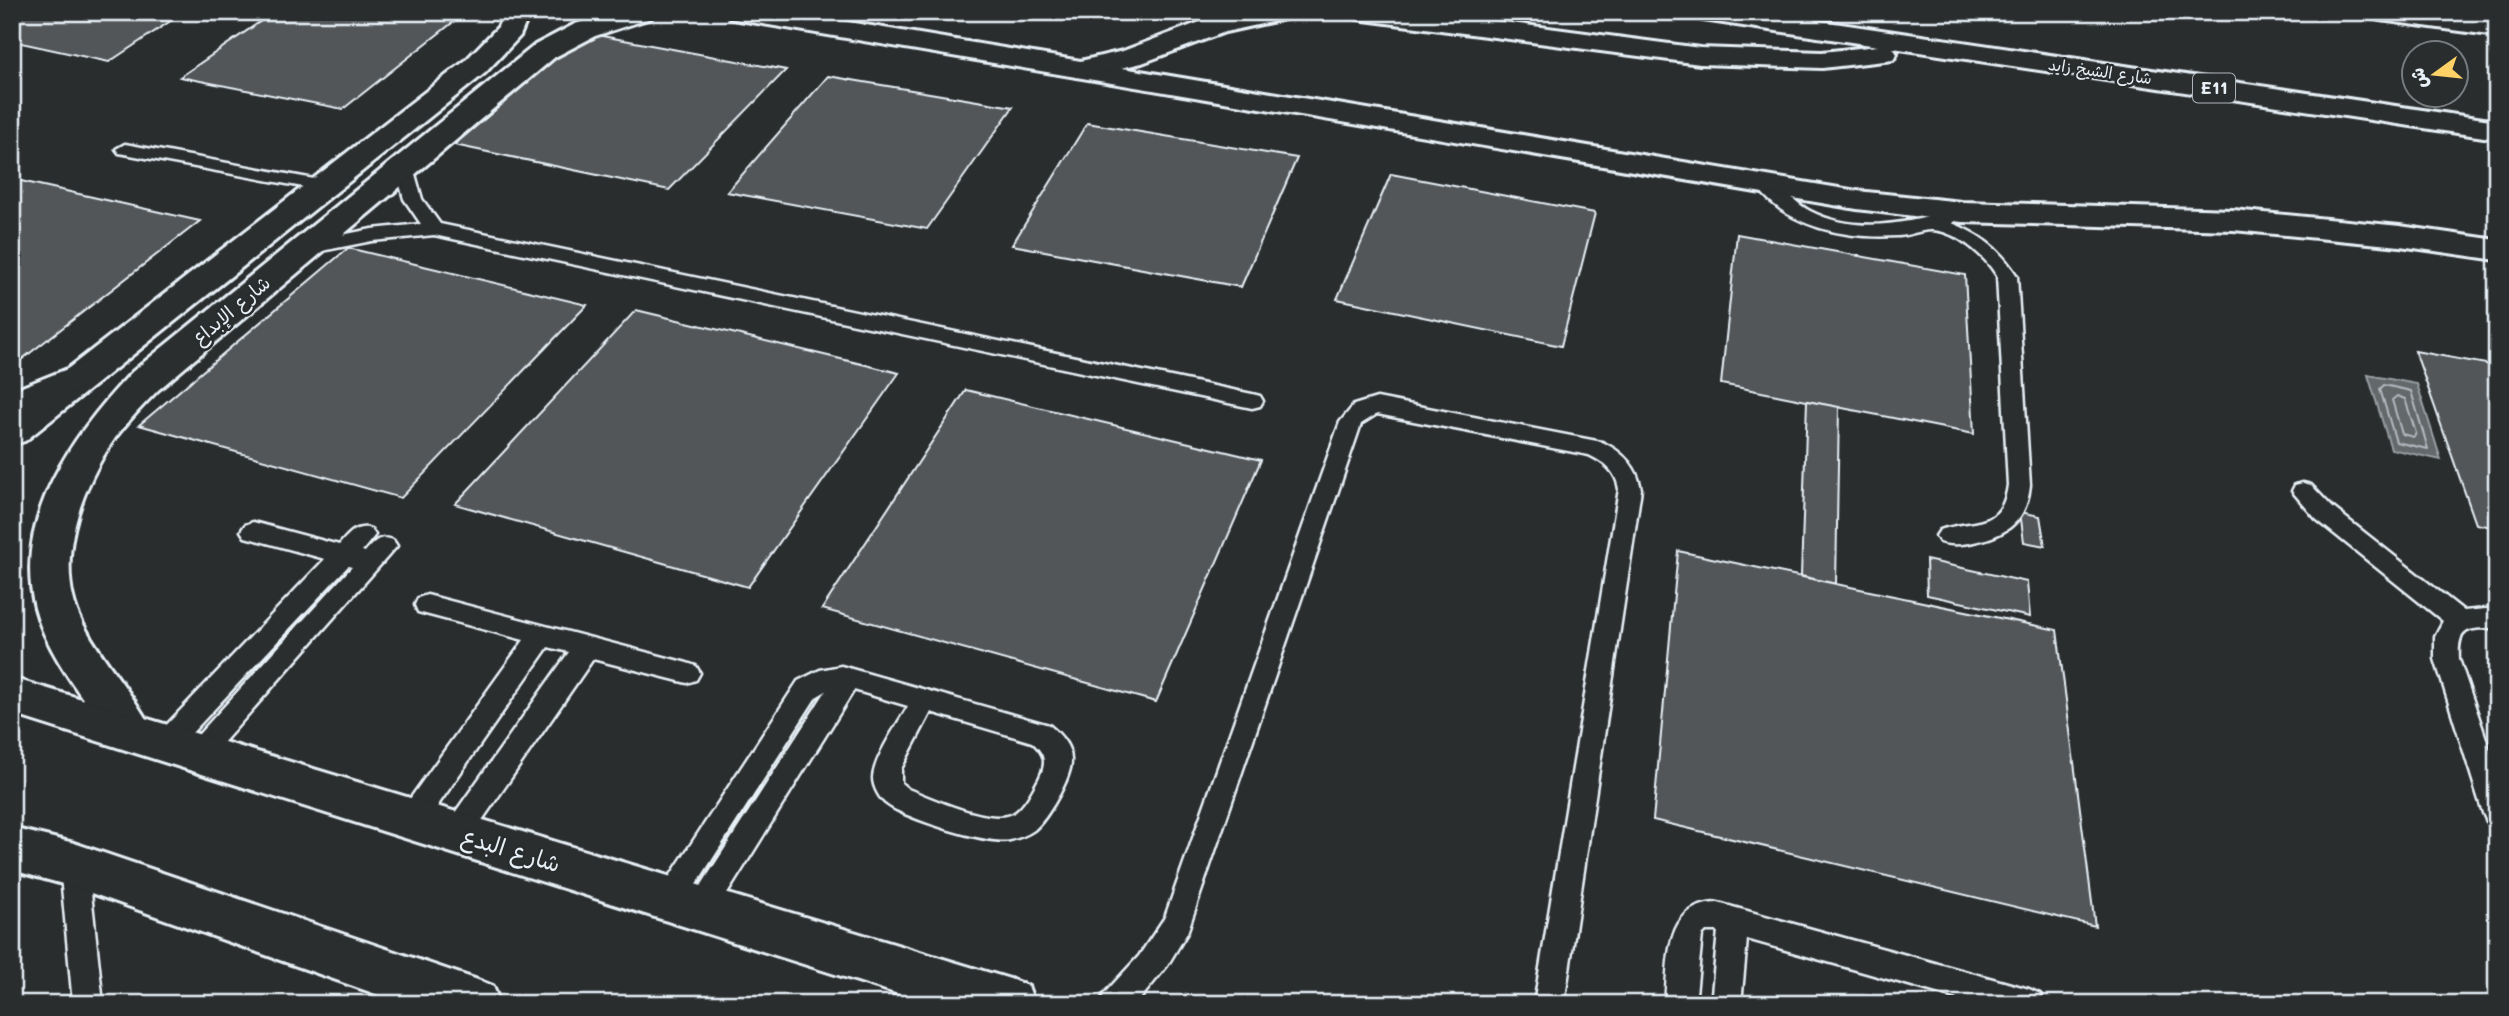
<svg xmlns="http://www.w3.org/2000/svg" width="2509" height="1016" font-family="Mali,'Playpen Sans Arabic',sans-serif">
  <rect width="100%" height="100%" fill="#2a2d2e"/>
  <filter id="ink" filterUnits="userSpaceOnUse"><feTurbulence type="fractalNoise" baseFrequency=".0143" numOctaves="2"/><feDisplacementMap in="SourceGraphic" scale="14" xChannelSelector="R" yChannelSelector="G"/><feConvolveMatrix kernelMatrix="1 2 1 2 8 2 1 2 1" color-interpolation-filters="sRGB"/></filter>
  <g filter="url(#ink)">
    <path fill="#63686b" stroke="#989fa3" stroke-width="2" d="M2368 375 2417 384 2441 460 2391 449Z"/>
    <g fill="none" stroke-linecap="round" stroke-linejoin="round">
      <g stroke="#b3bac0" stroke-width="2">
        <path d="M2384 385 2411 391 2428 449 2396 442 2380 389Z"/>
        <path d="M2397 396 2405 399 2416 433 2414 437 2402 434 2392 400Z"/>
      </g>
    </g>
    <g fill="#535759" stroke="#e8f1f8" stroke-width="2">
      <path d="M12 12H184L109 62 12 41Z"/>
      <path d="M274 12H466L343 109 180 77Z"/>
      <path d="M586 33 786 70 669 190 454 145Z"/>
      <path d="M828 76 1013 107 927 229 727 192Z"/>
      <path d="M1087 123 1297 158 1241 287 1012 245Z"/>
      <path d="M1391 174 1595 213 1561 346 1337 299Z"/>
      <path d="M12 179 200 221 12 367Z"/>
      <path d="M1737 234 1965 275 1974 434 1721 384Z"/>
      <path d="M348 248 587 305 401 498 139 425Z"/>
      <path d="M636 310 899 373 748 587 455 504Z"/>
      <path d="M2415 351 2497 366V528L2476 524Z"/>
      <path d="M966 390 1261 460 1156 702 822 609Z"/>
      <path d="M1807 401 1839 407 1836 584 1801 576Z"/>
      <path d="M2020 512 2040 516 2045 546 2024 542Z"/>
      <path d="M1678 551 2057 630 2095 926 1653 820Z"/>
      <path d="M1926 560 2027 582 2030 617 1927 595Z"/>
    </g>
    <g fill="none" stroke-linecap="round" stroke-linejoin="round">
      <g stroke="#e8f1f8" stroke-width="5">
        <g id="lane">
          <path d="M125 144 325 181 334 186 325 191 119 153 116 149Z"/>
          <path d="M404 162 413 167 422 199 440 224 1252 394 1260 396 1263 401 1260 406 1252 408 434 235 372 241 306 254 299 252 296 248 299 244 306 242 372 229 421 224 404 199 395 167Z"/>
          <path d="M1765 180C1781 183 1794 203 1810 211 1855 234 1902 224 1949 212L1956 214 1958 218 1952 223C1981 235 2000 249 2017 276L2030 485C2027 518 2010 534 1978 541 1966 544 1952 546 1940 542L1936 536 1940 530C1973 519 2002 531 2008 485L1997 276C1985 256 1958 232 1933 230 1922 229 1908 236 1897 236 1847 239 1787 228 1756 185Z"/>
          <path d="M1377 398 1602 442C1623 452 1637 466 1641 489L1564 1004H1534L1619 489C1616 471 1605 463 1589 455L1377 414 1361 424 1187 933 1167 966 1136 1004H1100L1104 994 1139 956 1165 917 1340 422 1354 405Z"/>
          <path d="M2303 483 2311 485 2332 507 2464 611 2497 608V628C2468 628 2457 627 2459 659L2497 771V825L2487 822 2483 813 2435 659V636L2443 621 2316 519 2292 491 2295 485Z"/>
          <path d="M253 522 339 545C349 534 356 524 371 529L375 535 362 551 365 552C374 542 379 535 393 540L397 546 207 761 198 764 189 761 185 753 189 745 352 567 348 566 175 751 166 754 157 751 153 743 157 735 325 559 245 537 241 531 245 525Z"/>
          <path d="M427 595 687 663 696 666 700 673 696 680 687 683 593 659 467 842 457 845 447 842 443 833 447 824 569 652 548 647 422 828 412 831 402 828 398 819 402 810 524 640 418 612 415 605 418 598Z"/>
          <path d="M841 666 1049 725C1060 734 1071 746 1071 760 1072 777 1047 819 1034 830 1027 835 1018 838 1010 840 988 845 906 818 888 805 880 800 873 787 873 778 874 758 898 724 908 706L854 690 712 918 702 922 692 918 688 909 692 900 826 691 816 697 681 908 671 912 661 908 657 899 661 890 798 681 820 670ZM931 712 1032 742C1046 754 1047 763 1039 779 1032 791 1025 807 1013 814 991 826 931 798 908 789L901 783V769Z"/>
          <path d="M74 852 84 856 88 865 103 1004H73L60 865 64 856Z"/>
          <path d="M1718 903 2029 989 2040 994 2044 1004H1976L1747 939 1741 1004H1711L1718 931H1706L1702 935 1695 1004H1665C1669 963 1663 904 1718 903Z"/>
        </g>
      </g>
      <g stroke="#e8f1f8" stroke-width="6">
        <g id="street">
          <path d="M504 12H530L520 36 485 73 25 441 12 445V412L465 61 498 27Z"/>
          <path d="M614 12H655L651 18 595 36 555 57 158 390C143 405 128 421 115 438 80 488 52 566 83 624 103 662 134 694 153 732L147 745 131 751 115 745C89 705 47 655 35 608 12 518 74 433 132 372L535 45 575 24Z"/>
        </g>
      </g>
      <g stroke="#e8f1f8" stroke-width="6">
        <g id="secondary">
          <path d="M726 12H788L1857 191 1962 202 2233 210 2400 226 2497 240V260L2400 246 2233 230 1962 222 1857 209 739 20 730 18Z"/>
          <path d="M85 362 97 365 103 374 97 383 12 419V391Z"/>
          <path d="M12 678 1010 979 1028 986 1035 1004H930L12 714Z"/>
          <path d="M12 828 74 843 475 979 493 986 500 1004H404L74 887 12 870Z"/>
        </g>
      </g>
      <g stroke="#e8f1f8" stroke-width="6">
        <g id="highway">
          <path d="M1241 12H1293L1289 18 1225 32 1142 63 1082 77 1072 75 1068 69 1072 63 1123 51 1208 19Z"/>
          <path d="M1351 12H1427L1700 48 1822 52 1878 46 1703 20 1694 18 1690 12H1759L2497 121V139L1893 48 1897 54 1893 60 1822 68 1700 64 1364 20 1355 18Z"/>
          <path d="M2367 12H2441L2497 20V36L2380 20 2371 18Z"/>
        </g>
      </g>
      <use href="#lane" fill="#2a2d2e" fill-rule="evenodd"/>
      <use href="#street" fill="#2a2d2e" fill-rule="evenodd"/>
      <use href="#secondary" fill="#2a2d2e" fill-rule="evenodd"/>
      <use href="#highway" fill="#2a2d2e" fill-rule="evenodd"/>
    </g>
  </g>
  <g text-anchor="middle" stroke-width="5" stroke-linejoin="round" paint-order="stroke">
    <g font-size="16" fill="#e8f1f8" stroke="#2a2d2e">
      <text transform="translate(2100 71) rotate(8)" y="6">شارع الشيخ زايد</text>
    </g>
    <rect fill="#2a2d2e" stroke="#afb6bb" stroke-width="2" x="2193" y="73.5" width="42" height="29" rx="5"/>
    <g font-size="18" font-weight="bold" fill="#e8f1f8">
      <text x="2214" y="94">E11</text>
    </g>
    <g font-size="19" fill="#e8f1f8" stroke="#2a2d2e">
      <text transform="translate(231 310) rotate(-40)" y="7">شارع الإبداع</text>
    </g>
    <g font-size="23" fill="#e8f1f8" stroke="#2a2d2e">
      <text transform="translate(511 850) rotate(17)" y="8">شارع البدع</text>
    </g>
  </g>
  <rect width="2509" height="1016" fill="none" stroke="#2a2d2e" stroke-width="42"/>
  <rect x="21" y="21" width="2467" height="974" fill="none" stroke="#e8f1f8" stroke-width="2.5" filter="url(#ink)"/>
  <g transform="translate(2435 74) rotate(255)"><circle r="33" fill="#2a2d2e" stroke="#767b7f" stroke-width="2"/>
  <path d="M0-5L12 26L0 18L-12 26Z" fill="#ffd166"/>
  <text y="-10" font-size="19" font-weight="bold" text-anchor="middle" fill="#e8f1f8">ش</text>
  </g>
</svg>
